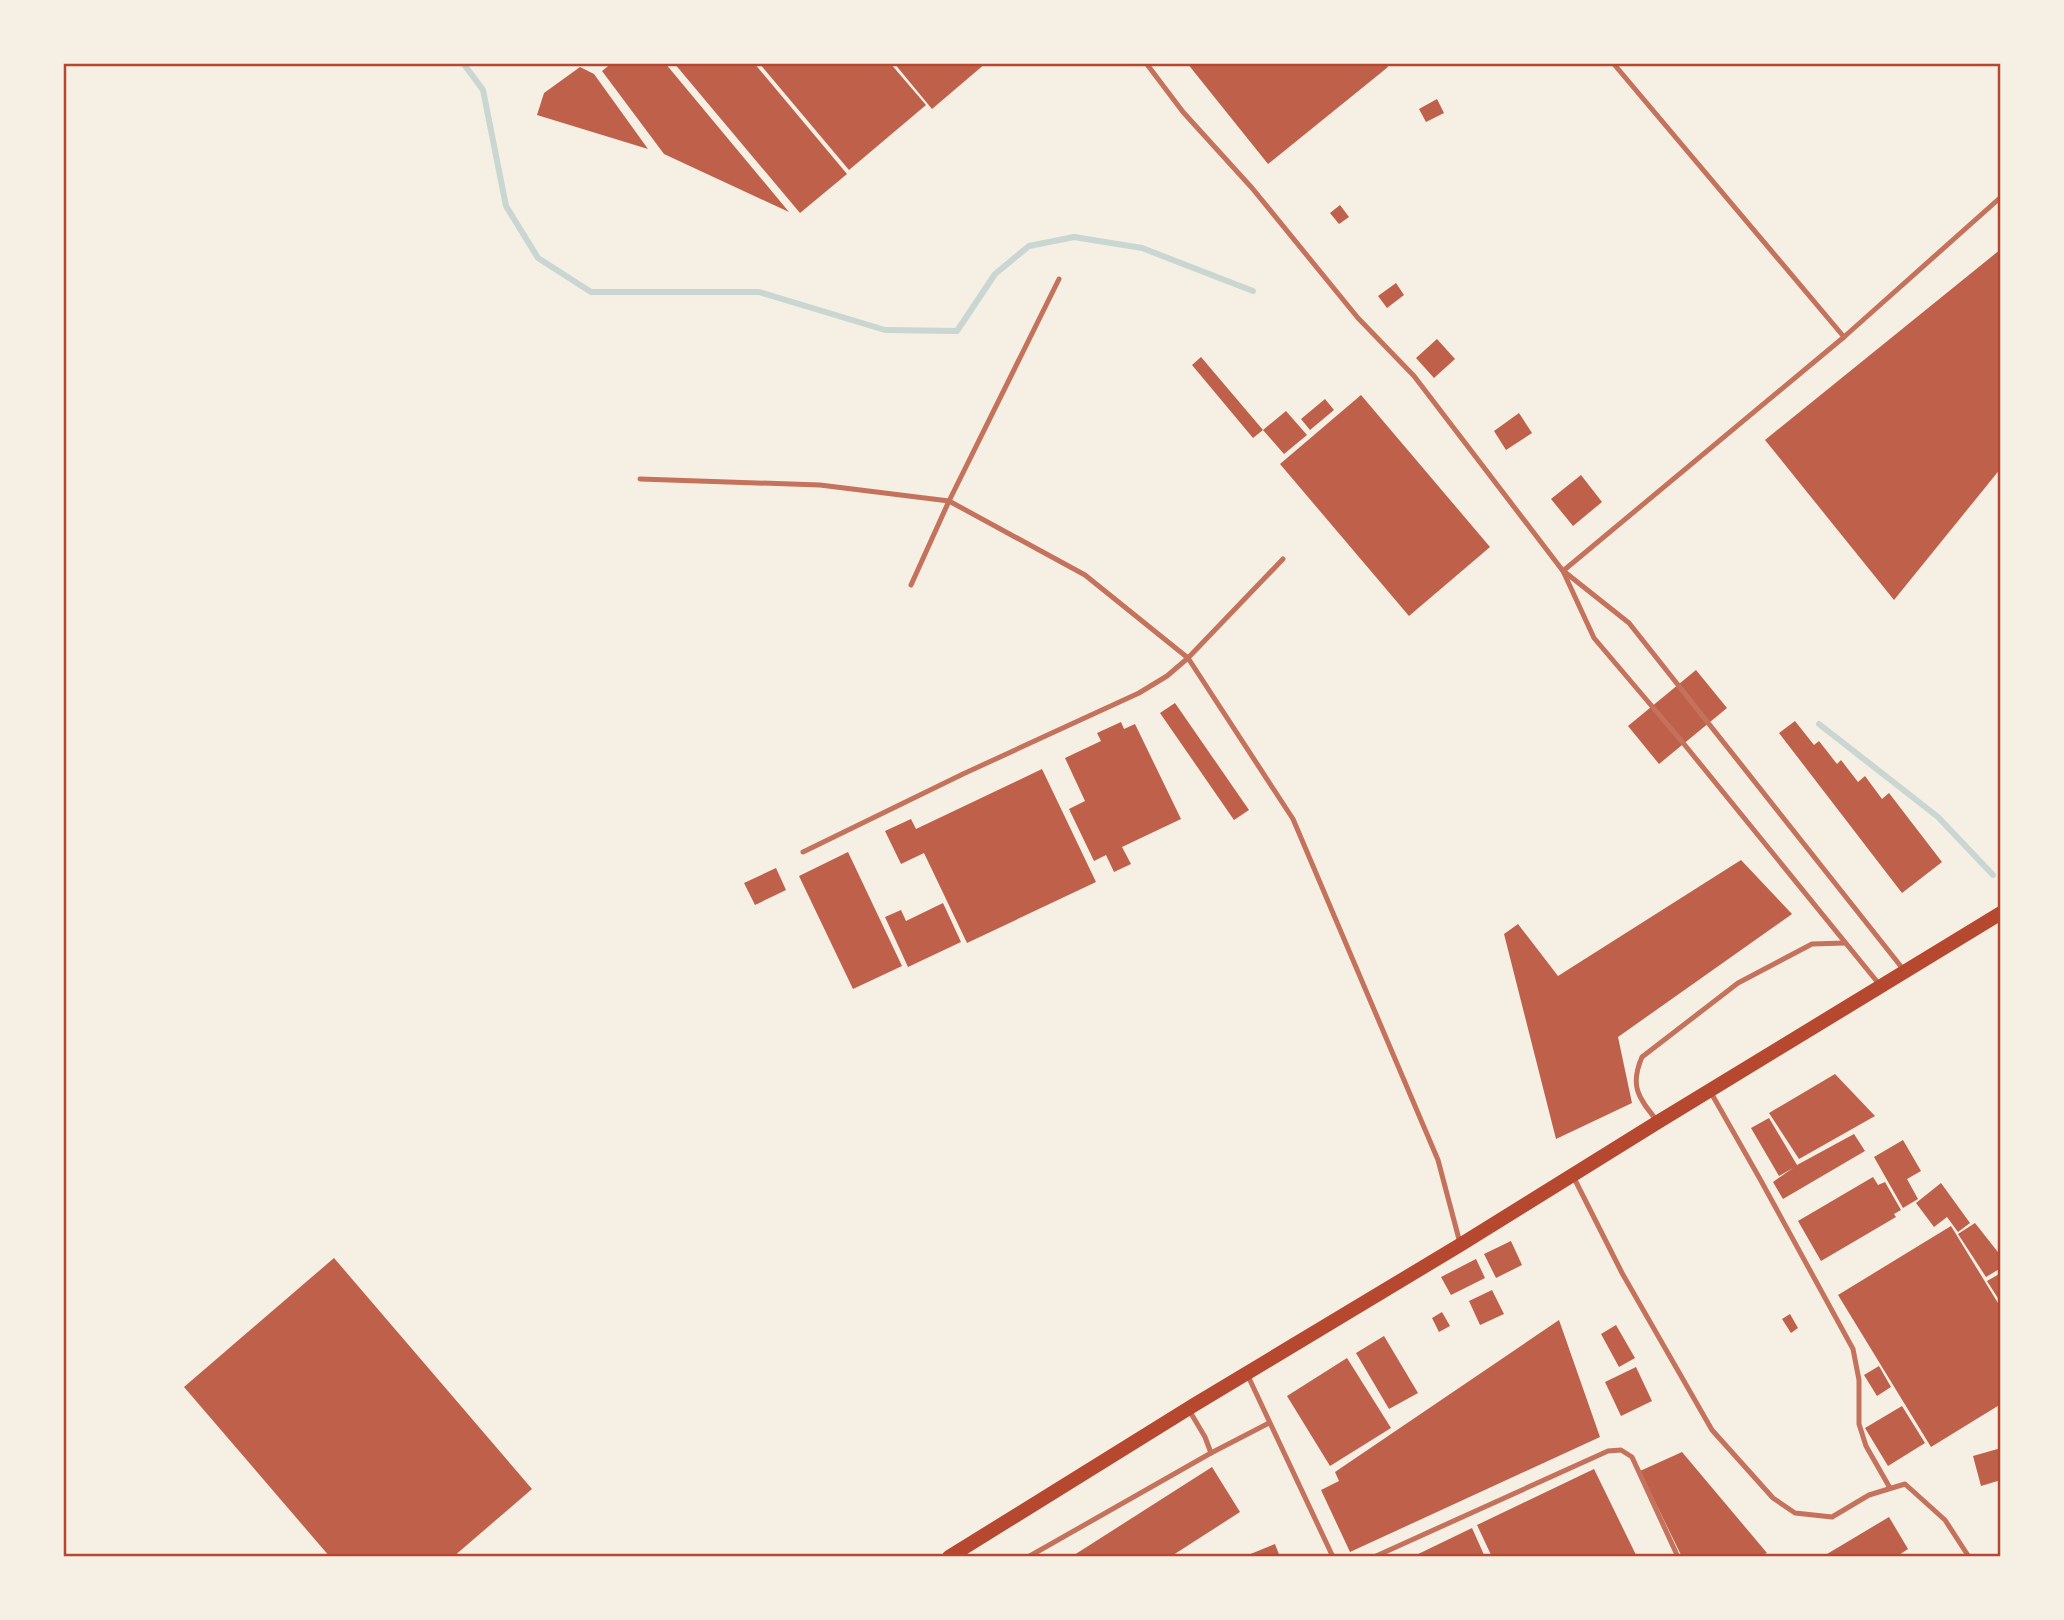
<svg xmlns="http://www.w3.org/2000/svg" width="2064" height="1620" font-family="'Work Sans',sans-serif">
  <rect width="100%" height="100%" fill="#f6efe4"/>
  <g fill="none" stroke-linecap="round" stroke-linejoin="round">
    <g stroke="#c9d6d2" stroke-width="6">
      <path d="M463 63 483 90 506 206 538 258 591 292H759L885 330 957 331 995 274 1029 246 1074 237 1142 248 1253 291"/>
      <path d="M1819 724 1938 817 1993 875"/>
    </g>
  </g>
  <g fill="#bf614a">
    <path d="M612 63H665L789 212 664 154 602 71Z"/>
    <path d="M674 63H754L847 174 800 213Z"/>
    <path d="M759 63H890L926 105 849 170Z"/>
    <path d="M894 63H986L932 109Z"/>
    <path d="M1187 63H1385L1388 67 1268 164Z"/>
    <path d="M580 67 594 74 648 149 537 115 544 93Z"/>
    <path d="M1437 99 1444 113 1426 122 1419 109Z"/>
    <path d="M1340 205 1349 217 1339 224 1330 213Z"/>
    <path d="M2001 249V468L1894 600 1765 440Z"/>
    <path d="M1396 283 1404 295 1387 308 1378 296Z"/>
    <path d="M1437 339 1455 359 1434 378 1416 358Z"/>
    <path d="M1201 357 1263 430 1253 438 1192 365Z"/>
    <path d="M1361 395 1490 547 1409 616 1280 464Z"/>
    <path d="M1325 399 1334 410 1310 430 1301 419Z"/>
    <path d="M1286 411 1307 435 1284 454 1263 430Z"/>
    <path d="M1519 413 1532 433 1506 450 1494 431Z"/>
    <path d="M1581 475 1602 502 1573 526 1551 499Z"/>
    <path d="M1696 670 1727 708 1659 764 1628 726Z"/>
    <path d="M1175 703 1249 810 1234 820 1160 713Z"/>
    <path d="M1795 721 1814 745 1819 741 1837 764 1841 760 1858 782 1865 776 1882 799 1889 793 1942 862 1902 893 1779 733Z"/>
    <path d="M1121 722 1124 729 1135 724 1181 819 1122 847 1131 864 1114 872 1106 855 1094 861 1069 809 1085 801 1065 758 1101 741 1097 733Z"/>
    <path d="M1042 769 1096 882 967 943 924 853 901 864 885 831 911 819 916 829Z"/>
    <path d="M848 852 902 966 853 989 799 876Z"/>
    <path d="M1741 860 1792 914 1618 1037 1632 1103 1556 1139 1504 934 1518 924 1558 976Z"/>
    <path d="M776 868 786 890 755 905 744 883Z"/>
    <path d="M943 903 961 942 908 967 885 917 901 910 906 921Z"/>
    <path d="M1835 1074 1875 1116 1799 1159 1769 1113Z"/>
    <path d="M1769 1118 1797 1165 1854 1134 1865 1151 1783 1199 1773 1182 1793 1168 1779 1176 1751 1128Z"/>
    <path d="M1903 1140 1921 1171 1907 1179 1918 1199 1903 1208 1874 1157Z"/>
    <path d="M1873 1177 1878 1185 1885 1182 1901 1210 1894 1214 1896 1217 1821 1261 1798 1221Z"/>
    <path d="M1941 1183 1970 1223 1958 1232 1947 1217 1934 1227 1916 1203Z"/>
    <path d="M1975 1223 2001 1256V1268L1986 1277 1958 1234Z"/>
    <path d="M1951 1226 2001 1308V1404L1931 1447 1838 1295Z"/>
    <path d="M1511 1241 1522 1265 1496 1278 1484 1254Z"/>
    <path d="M334 1258 532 1489 453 1557H330L184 1387Z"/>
    <path d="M1476 1259 1485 1278 1451 1295 1441 1277Z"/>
    <path d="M2001 1273V1303L1987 1281Z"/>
    <path d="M1492 1290 1504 1314 1480 1325 1469 1301Z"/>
    <path d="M1442 1312 1450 1326 1439 1332 1432 1318Z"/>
    <path d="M1790 1314 1798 1328 1791 1333 1782 1319Z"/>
    <path d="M1559 1320 1600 1437 1350 1552 1321 1490 1339 1481 1335 1472Z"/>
    <path d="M1616 1325 1635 1358 1619 1367 1601 1334Z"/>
    <path d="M1384 1336 1418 1393 1389 1409 1356 1353Z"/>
    <path d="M1347 1358 1391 1428 1330 1466 1287 1396Z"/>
    <path d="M1879 1366 1891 1387 1877 1396 1864 1375Z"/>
    <path d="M1636 1367 1652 1401 1621 1416 1605 1382Z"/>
    <path d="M1902 1406 1925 1443 1888 1466 1865 1428Z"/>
    <path d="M2001 1448V1480L1981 1486 1973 1456Z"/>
    <path d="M1682 1452 1767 1553 1758 1557H1682L1640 1471Z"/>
    <path d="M1212 1467 1240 1512 1170 1557H1071Z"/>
    <path d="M1594 1469 1637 1557H1492L1477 1525Z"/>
    <path d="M1889 1517 1908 1549 1896 1557H1822Z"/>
    <path d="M1472 1528 1485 1557H1412Z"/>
    <path d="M1275 1544 1280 1557H1243Z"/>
  </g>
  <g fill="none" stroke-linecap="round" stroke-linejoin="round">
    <g stroke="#c5725c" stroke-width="5">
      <path d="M1146 63 1183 112 1252 188 1358 318 1414 376 1563 571 1594 638 1684 744 1879 984"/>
      <path d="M1613 63 1844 337"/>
      <path d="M640 479 820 485 949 501 1085 575 1188 658 1293 819 1438 1160 1460 1243"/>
      <path d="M1563 571 1844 337 2001 197"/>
      <path d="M1566 573 1629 623 1903 969"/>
      <path d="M911 585 949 501 1059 279"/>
      <path d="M803 852 963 774 1139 693 1167 676 1188 658 1283 559"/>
      <path d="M1710 1091 1760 1179 1853 1349 1859 1380V1424L1866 1446 1890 1488"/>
      <path d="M1658 1122C1639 1098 1629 1087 1642 1057L1738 983 1812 944 1845 943"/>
      <path d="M1573 1176 1622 1273 1712 1430 1773 1498 1795 1513 1832 1517 1869 1495 1905 1484 1945 1520 1969 1557"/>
      <path d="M1248 1376 1333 1557"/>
      <path d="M1211 1453 1269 1423"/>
      <path d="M1028 1557 1211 1453 1205 1437 1189 1410"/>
      <path d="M1374 1557 1608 1451 1621 1450 1632 1457 1678 1557"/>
    </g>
    <path stroke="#b5482f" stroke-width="14" d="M949 1557 1194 1405 1460 1245 1658 1122 2001 913"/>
  </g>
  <rect width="2064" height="1620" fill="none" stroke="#f6efe4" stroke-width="130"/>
  <rect x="65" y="65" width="1934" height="1490" fill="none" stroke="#b5482f" stroke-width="2.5"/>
</svg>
